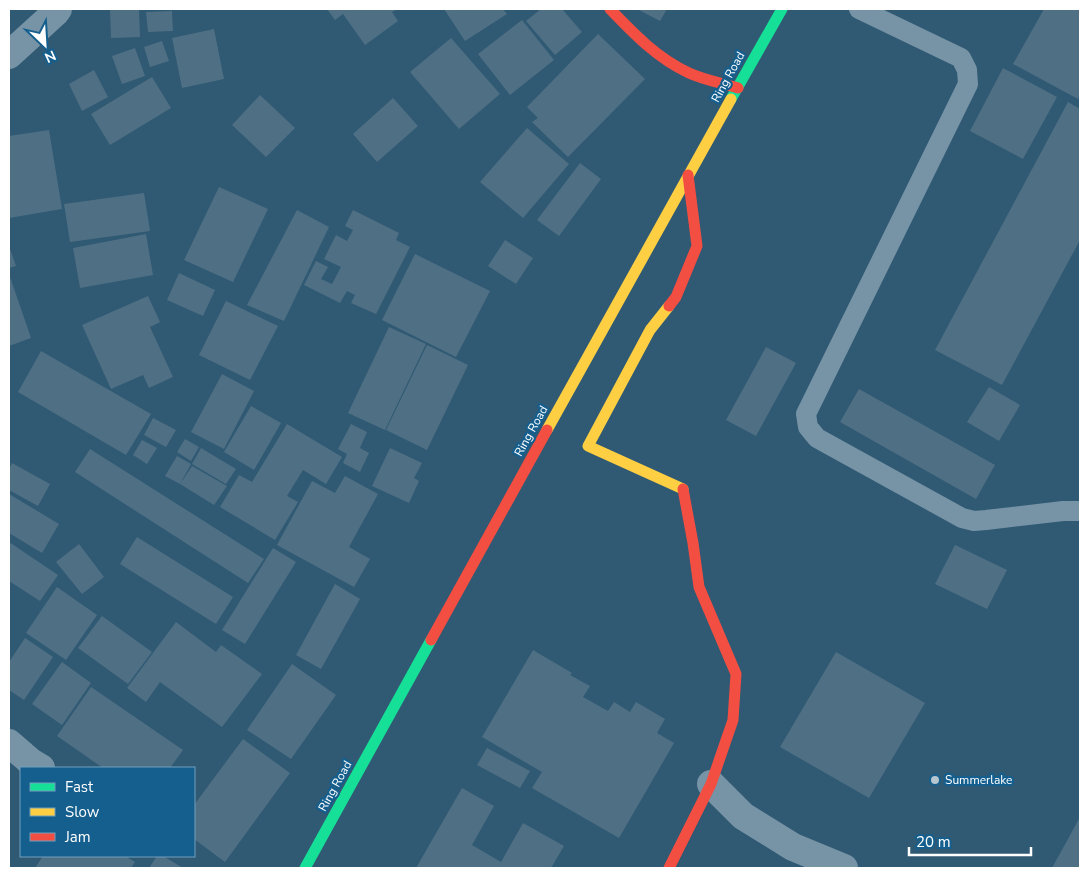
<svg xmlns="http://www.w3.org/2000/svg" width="1089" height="877" font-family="'Nunito Sans',sans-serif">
  <rect width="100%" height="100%" fill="#305973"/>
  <g fill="#4f7084">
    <path d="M110 9H139L140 37 111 38Z"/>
    <path d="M327 9H397L392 12 398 21 365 45 343 14 335 20Z"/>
    <path d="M444 9H503L507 14 465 41Z"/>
    <path d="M541 9H562L582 32 555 55 526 21Z"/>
    <path d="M637 9H667L660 21Z"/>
    <path d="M1044 9H1080V94L1078 99 1013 64Z"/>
    <path d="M172 11 173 31 148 32 146 12Z"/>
    <path d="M522 20 554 60 510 95 478 54Z"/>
    <path d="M214 29 224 79 182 88 172 38Z"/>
    <path d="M598 34 645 79 568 157 532 122 538 118 527 107Z"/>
    <path d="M451 38 500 94 459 129 410 72Z"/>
    <path d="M162 41 169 61 150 67 144 47Z"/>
    <path d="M135 48 145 76 122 84 112 56Z"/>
    <path d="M1003 68 1057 97 1023 159 970 131Z"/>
    <path d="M94 70 108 97 82 111 69 84Z"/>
    <path d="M152 77 171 108 110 145 91 114Z"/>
    <path d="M260 95 295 128 266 157 232 125Z"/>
    <path d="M393 98 418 126 377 162 353 134Z"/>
    <path d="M1068 102 1080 109V240L1002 385 935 350Z"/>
    <path d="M527 128 569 164 523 218 480 182Z"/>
    <path d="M49 130 62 209 9 218V136Z"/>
    <path d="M580 163 601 179 559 236 537 220Z"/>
    <path d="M219 187 268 209 233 282 184 260Z"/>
    <path d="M144 193 150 231 70 242 64 204Z"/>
    <path d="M297 210 329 227 284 321 247 305Z"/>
    <path d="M353 210 399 233 396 240 410 247 376 314 351 303 355 295 347 291 340 303 304 285 316 261 328 267 321 279 332 284 341 267 324 259 336 235 347 241 353 230 345 226Z"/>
    <path d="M146 234 153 275 80 288 73 248Z"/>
    <path d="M505 240 533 258 516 284 488 266Z"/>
    <path d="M9 246 16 266 9 268Z"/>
    <path d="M415 254 490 291 456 357 382 320Z"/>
    <path d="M179 273 215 290 203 316 167 300Z"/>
    <path d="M9 274 31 338 9 346Z"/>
    <path d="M148 296 160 322 150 327 173 377 149 388 143 375 111 389 82 325Z"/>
    <path d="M226 301 278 326 250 380 199 355Z"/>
    <path d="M389 327 426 344 385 430 348 413Z"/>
    <path d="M427 345 468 365 427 450 386 430Z"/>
    <path d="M766 347 796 363 756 436 726 420Z"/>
    <path d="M41 351 151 414 126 455 18 392Z"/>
    <path d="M222 374 254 391 224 449 191 432Z"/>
    <path d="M989 387 1020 405 999 441 967 422Z"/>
    <path d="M859 389 995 465 976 499 840 422Z"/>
    <path d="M251 406 281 423 254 470 224 452Z"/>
    <path d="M153 418 176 430 166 447 144 435Z"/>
    <path d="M287 424 342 457 326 484 303 470 287 496 298 502 275 540 220 507 239 475 252 482Z"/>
    <path d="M351 424 367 432 360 448 369 453 360 472 343 463 347 454 338 449Z"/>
    <path d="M185 439 199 447 191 461 177 452Z"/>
    <path d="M142 440 157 448 147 464 133 455Z"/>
    <path d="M201 448 236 469 226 484 192 464Z"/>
    <path d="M390 448 422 463 414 478 419 481 409 503 372 486Z"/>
    <path d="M90 449 264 559 248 583 75 472Z"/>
    <path d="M177 456 191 464 180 484 165 476Z"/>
    <path d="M12 463 50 484 38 506 9 490V469Z"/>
    <path d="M192 466 227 486 214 505 180 484Z"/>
    <path d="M345 476 378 494 349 547 370 559 354 587 277 545 312 481 335 493Z"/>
    <path d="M9 494 59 524 42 553 9 533Z"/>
    <path d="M137 537 233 597 216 624 120 564Z"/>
    <path d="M9 542 58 575 40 601 9 581Z"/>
    <path d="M79 544 104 577 82 594 56 562Z"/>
    <path d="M955 545 1007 570 987 609 935 584Z"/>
    <path d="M273 548 296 562 245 644 222 630Z"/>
    <path d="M335 584 360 599 321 669 296 655Z"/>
    <path d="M57 587 97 615 66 660 26 633Z"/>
    <path d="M102 616 152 652 128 684 78 648Z"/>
    <path d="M176 622 216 652 221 645 262 674 222 727 160 682 146 702 127 688Z"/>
    <path d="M25 638 53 657 24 700 9 690V662Z"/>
    <path d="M533 650 572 673 570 675 590 686 583 697 608 711 614 702 630 712 636 702 665 719 657 733 674 743 619 838 532 788 542 772 482 737Z"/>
    <path d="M836 652 925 703 869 798 780 747Z"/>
    <path d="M62 662 91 683 62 725 32 704Z"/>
    <path d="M292 664 336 695 291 759 247 730Z"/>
    <path d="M91 687 183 750 170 768H103L57 736Z"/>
    <path d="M243 739 290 773 225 862 194 839V805Z"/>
    <path d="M487 748 530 771 520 788 477 765Z"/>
    <path d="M462 788 494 806 472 845 501 862 523 823 564 846 551 868H416Z"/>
    <path d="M1080 817V868H1052Z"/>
    <path d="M43 856H125L135 862 131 868H35Z"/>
    <path d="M157 856H163L183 868H149Z"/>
  </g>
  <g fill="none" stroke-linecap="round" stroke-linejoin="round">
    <path stroke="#7794a6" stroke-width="20" d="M859 9 961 58 967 70 968 84 806 414 808 427 817 438 962 518 974 521 986 520 1063 511H1080"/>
    <g stroke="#7794a6" stroke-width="28">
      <path d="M9 55 55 13 58 9"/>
      <path d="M9 743 31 762 41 768"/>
      <path d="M711 784 743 816 793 847 844 868"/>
    </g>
    <g stroke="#16e098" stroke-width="11">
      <path d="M731 99 782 9"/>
      <path d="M305 868 431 640"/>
    </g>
    <g stroke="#ffcf43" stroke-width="11">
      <path d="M669 306 650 330 588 446 683 489"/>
      <path d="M547 430 731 99"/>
    </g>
    <g stroke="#f24e42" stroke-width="11">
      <path d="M610 9C634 34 657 58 689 73 704 80 722 83 738 88"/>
      <path d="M669 306 676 297 697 246 688 175"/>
      <path d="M431 640 547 430"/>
      <path d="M669 868 711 784 733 720 736 674 699 587 693 543 683 489"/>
    </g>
  </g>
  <circle fill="#b7c5ce" stroke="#155f8e" stroke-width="2" cx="935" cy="780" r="5"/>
  <g text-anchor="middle" stroke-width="4.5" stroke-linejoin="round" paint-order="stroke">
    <g font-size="12" fill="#fff" stroke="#155f8e">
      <text transform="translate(728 77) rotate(-61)" y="4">Ring Road</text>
      <text transform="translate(531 431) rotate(-61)" y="4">Ring Road</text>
      <text transform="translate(335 786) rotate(-61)" y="4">Ring Road</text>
    </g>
    <g font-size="12" fill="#fff" stroke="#155f8e" text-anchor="start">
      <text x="945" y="784">Summerlake</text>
    </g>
  </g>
  <rect width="1089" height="877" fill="none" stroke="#ffffff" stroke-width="20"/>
  <rect x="20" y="767" width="175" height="90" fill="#155f8e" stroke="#739fbb"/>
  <rect x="30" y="783" width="25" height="8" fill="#16e098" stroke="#739fbb"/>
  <text x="65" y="792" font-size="15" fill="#ffffff">Fast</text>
  <rect x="30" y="808" width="25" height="8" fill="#ffcf43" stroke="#739fbb"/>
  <text x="65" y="817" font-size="15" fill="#ffffff">Slow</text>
  <rect x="30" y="833" width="25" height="8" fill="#f24e42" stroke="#739fbb"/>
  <text x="65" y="842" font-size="15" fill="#ffffff">Jam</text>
  <g transform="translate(45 45) rotate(155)" stroke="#155f8e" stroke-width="4" paint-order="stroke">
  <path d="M0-4L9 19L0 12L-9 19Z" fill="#ffffff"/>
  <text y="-8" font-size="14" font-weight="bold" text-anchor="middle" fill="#ffffff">N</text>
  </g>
  <path d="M909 847v8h122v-8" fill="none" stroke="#ffffff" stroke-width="2.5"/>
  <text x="916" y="847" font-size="15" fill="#ffffff" stroke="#155f8e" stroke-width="4" paint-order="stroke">20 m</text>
</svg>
